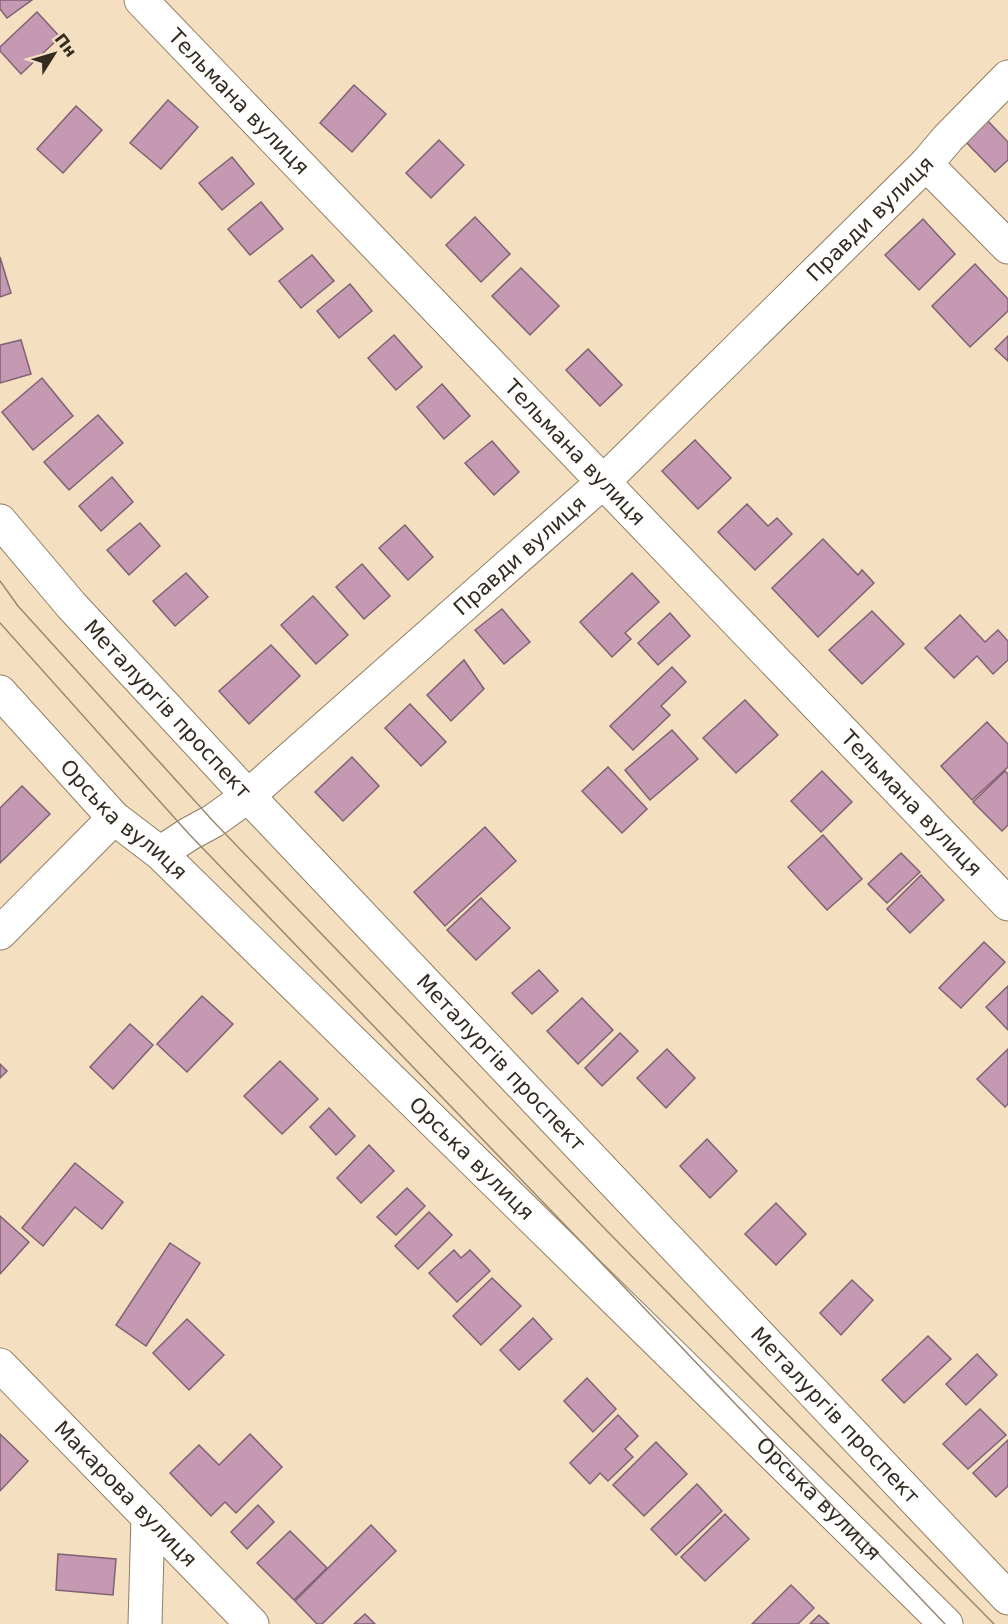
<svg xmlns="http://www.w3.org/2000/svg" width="1008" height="1624" font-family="'DejaVu Sans',sans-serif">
  <rect width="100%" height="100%" fill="#f4dfc1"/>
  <g fill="#c599b2" stroke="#7f6273" stroke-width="1.5">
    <path d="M0 0H32L7 18 0 9Z"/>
    <path d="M37 12 60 37 21 74 0 51V47Z"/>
    <path d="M354 85 386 114 352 152 320 123Z"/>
    <path d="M168 100 198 127 161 169 130 143Z"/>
    <path d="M76 106 102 130 63 173 37 149Z"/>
    <path d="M985 118 1008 142V160L995 172 963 139Z"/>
    <path d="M439 140 464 165 431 198 406 173Z"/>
    <path d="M232 157 254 184 222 210 199 183Z"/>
    <path d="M261 202 283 229 250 255 228 229Z"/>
    <path d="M475 217 510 254 481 282 446 245Z"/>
    <path d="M923 219 955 254 919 290 885 255Z"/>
    <path d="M312 255 334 281 301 308 279 281Z"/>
    <path d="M0 257 11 293 0 297Z"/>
    <path d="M975 264 1008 299V311L970 347 932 306Z"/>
    <path d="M521 268 559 306 530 335 492 296Z"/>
    <path d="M350 284 372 311 339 338 317 311Z"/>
    <path d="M394 335 422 367 396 390 368 358Z"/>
    <path d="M1008 336V361L995 349Z"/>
    <path d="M21 340 31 374 0 383V345Z"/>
    <path d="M588 349 622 385 600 406 566 370Z"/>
    <path d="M42 378 73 416 33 450 2 412Z"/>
    <path d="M442 384 470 416 444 439 417 407Z"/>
    <path d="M98 415 123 443 69 490 44 462Z"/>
    <path d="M695 440 731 478 698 509 662 471Z"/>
    <path d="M492 441 519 472 494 495 465 463Z"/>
    <path d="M112 477 133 502 101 531 79 506Z"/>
    <path d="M747 504 768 526 777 518 792 534 755 570 718 532Z"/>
    <path d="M140 523 160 546 129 575 107 550Z"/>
    <path d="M405 525 433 557 408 580 379 548Z"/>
    <path d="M823 539 858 575 862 570 874 583 818 637 772 588Z"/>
    <path d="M362 564 390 596 364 619 336 587Z"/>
    <path d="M186 573 208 597 175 626 153 601Z"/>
    <path d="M632 573 659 602 625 633 631 639 612 657 580 622Z"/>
    <path d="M313 596 348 635 316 664 281 625Z"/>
    <path d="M502 609 530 642 504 664 475 630Z"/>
    <path d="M872 611 904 644 862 684 829 650Z"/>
    <path d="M670 613 690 636 658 665 638 643Z"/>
    <path d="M960 615 985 642 998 630 1008 641V660L993 674 977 656 954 678 925 648Z"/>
    <path d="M271 645 300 676 249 724 219 691Z"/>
    <path d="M464 660 484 689 451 721 427 695Z"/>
    <path d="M672 667 686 682 661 706 670 715 633 750 610 726Z"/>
    <path d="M745 700 778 735 736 773 703 738Z"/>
    <path d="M410 704 446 742 421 766 385 728Z"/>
    <path d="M987 722 1008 744V767L972 800 941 766Z"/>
    <path d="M672 730 698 759 650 800 625 770Z"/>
    <path d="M352 757 379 786 343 821 315 792Z"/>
    <path d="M608 767 647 809 622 833 582 791Z"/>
    <path d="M822 771 852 802 821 832 791 801Z"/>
    <path d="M1005 771 1008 774V825L1002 831 973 802Z"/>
    <path d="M22 786 50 814 0 863V808Z"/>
    <path d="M485 827 516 861 445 926 414 892Z"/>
    <path d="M823 835 862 879 827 910 788 867Z"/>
    <path d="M901 853 920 872 887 903 868 884Z"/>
    <path d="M921 875 944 900 910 933 887 909Z"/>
    <path d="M481 898 510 928 476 960 447 930Z"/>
    <path d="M984 942 1005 962 961 1008 939 988Z"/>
    <path d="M539 970 558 991 532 1014 512 993Z"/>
    <path d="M1008 986V1030L986 1007Z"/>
    <path d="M202 996 233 1024 187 1072 157 1044Z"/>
    <path d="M582 998 613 1030 578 1064 547 1031Z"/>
    <path d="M130 1024 153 1045 113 1089 90 1067Z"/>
    <path d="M620 1033 638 1051 602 1086 585 1068Z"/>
    <path d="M667 1049 695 1078 666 1108 637 1078Z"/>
    <path d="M1008 1049V1104L1005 1107 977 1079Z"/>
    <path d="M280 1061 318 1099 282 1134 244 1096Z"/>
    <path d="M0 1064 7 1071 0 1078Z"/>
    <path d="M329 1108 355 1136 336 1155 310 1127Z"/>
    <path d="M707 1139 737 1171 710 1198 680 1166Z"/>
    <path d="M369 1145 394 1171 361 1203 337 1178Z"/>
    <path d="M75 1163 123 1202 102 1229 75 1207 43 1246 22 1228Z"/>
    <path d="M407 1188 425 1206 396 1235 377 1217Z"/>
    <path d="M776 1203 806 1234 776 1265 745 1234Z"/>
    <path d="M429 1212 452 1235 418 1269 395 1246Z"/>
    <path d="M0 1216 29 1242 0 1274Z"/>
    <path d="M170 1243 200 1263 146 1346 116 1325Z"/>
    <path d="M454 1250 461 1258 470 1250 490 1271 457 1302 429 1273Z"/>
    <path d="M492 1278 521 1306 481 1345 453 1316Z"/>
    <path d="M852 1280 873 1300 841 1335 820 1313Z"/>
    <path d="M533 1318 552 1339 519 1370 500 1350Z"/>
    <path d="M187 1319 224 1355 189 1390 153 1353Z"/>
    <path d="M928 1336 951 1359 904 1403 882 1380Z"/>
    <path d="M977 1354 997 1375 966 1405 946 1384Z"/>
    <path d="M587 1378 616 1409 593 1432 564 1401Z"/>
    <path d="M980 1409 1006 1435 968 1469 943 1444Z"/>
    <path d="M618 1415 638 1436 625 1449 633 1457 608 1481 600 1473 590 1484 570 1463Z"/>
    <path d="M0 1434 28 1461 0 1491Z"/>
    <path d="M250 1434 282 1467 236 1513 225 1502 211 1516 170 1473 199 1445 219 1465Z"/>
    <path d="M1008 1440V1486L996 1497 973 1473Z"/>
    <path d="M656 1442 687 1474 644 1516 613 1485Z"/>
    <path d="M697 1484 722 1511 676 1555 651 1529Z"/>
    <path d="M258 1505 274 1522 247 1549 231 1532Z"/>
    <path d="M725 1514 749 1539 705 1581 681 1557Z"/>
    <path d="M371 1525 396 1551 322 1624H317L295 1601Z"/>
    <path d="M290 1531 327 1568 294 1600 257 1563Z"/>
    <path d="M58 1554 116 1559 113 1595 56 1590Z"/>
    <path d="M791 1585 814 1608 798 1624H752Z"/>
    <path d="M365 1614 375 1624H354Z"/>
    <path d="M819 1615 829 1624H810Z"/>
  </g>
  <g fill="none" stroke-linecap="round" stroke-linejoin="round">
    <g stroke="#907d62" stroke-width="35">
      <g id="minor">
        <path id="s1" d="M141 0 1008 904"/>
        <path d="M926 164 1008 247"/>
        <path id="s2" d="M0 521 71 605 248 796 1008 1598"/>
        <path id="s3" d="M0 692 114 818 160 853 946 1624"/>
        <path id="s4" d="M160 853 189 834 213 821 248 796 603 482 926 164 948 138 1008 77"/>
        <path d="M0 933 114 818"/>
        <path id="s5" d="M0 1365 252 1624"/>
        <path d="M145 1624 148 1517"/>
      </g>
    </g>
    <use href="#minor" stroke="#fff" stroke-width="33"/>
    <g stroke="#988974" stroke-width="1.5">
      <path d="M0 581 18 606 213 821 608 1232 994 1624"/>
      <path d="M0 623 189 834 588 1249 945 1624"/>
    </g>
  </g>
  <g text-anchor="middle" stroke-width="4.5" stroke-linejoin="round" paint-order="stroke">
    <g font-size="21" fill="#332b20" stroke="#f4dfc1">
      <text dy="7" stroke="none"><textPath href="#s1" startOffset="141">Тельмана вулиця</textPath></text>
      <text dy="7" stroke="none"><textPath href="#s4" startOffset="954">Правди вулиця</textPath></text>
      <text dy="7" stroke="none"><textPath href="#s1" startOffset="627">Тельмана вулиця</textPath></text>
      <text dy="7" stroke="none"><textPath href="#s4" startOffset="468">Правди вулиця</textPath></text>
      <text dy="7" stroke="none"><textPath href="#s2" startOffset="252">Металургів проспект</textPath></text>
      <text dy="7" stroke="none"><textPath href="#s1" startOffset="1113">Тельмана вулиця</textPath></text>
      <text dy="7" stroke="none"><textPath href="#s3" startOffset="178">Орська вулиця</textPath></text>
      <text dy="7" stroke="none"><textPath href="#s2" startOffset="738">Металургів проспект</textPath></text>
      <text dy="7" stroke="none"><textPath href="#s3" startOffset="664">Орська вулиця</textPath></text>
      <text dy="7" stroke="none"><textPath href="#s2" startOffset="1224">Металургів проспект</textPath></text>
      <text dy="7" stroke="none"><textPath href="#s5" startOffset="180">Макарова вулиця</textPath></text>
      <text dy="7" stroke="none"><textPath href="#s3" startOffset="1150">Орська вулиця</textPath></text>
    </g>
  </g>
  <g transform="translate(54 54) rotate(53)" stroke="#f4dfc1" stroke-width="4.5" paint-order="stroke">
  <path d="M0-4.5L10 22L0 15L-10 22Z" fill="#332b20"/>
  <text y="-9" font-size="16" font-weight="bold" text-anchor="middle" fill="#332b20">Пн</text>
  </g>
</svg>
